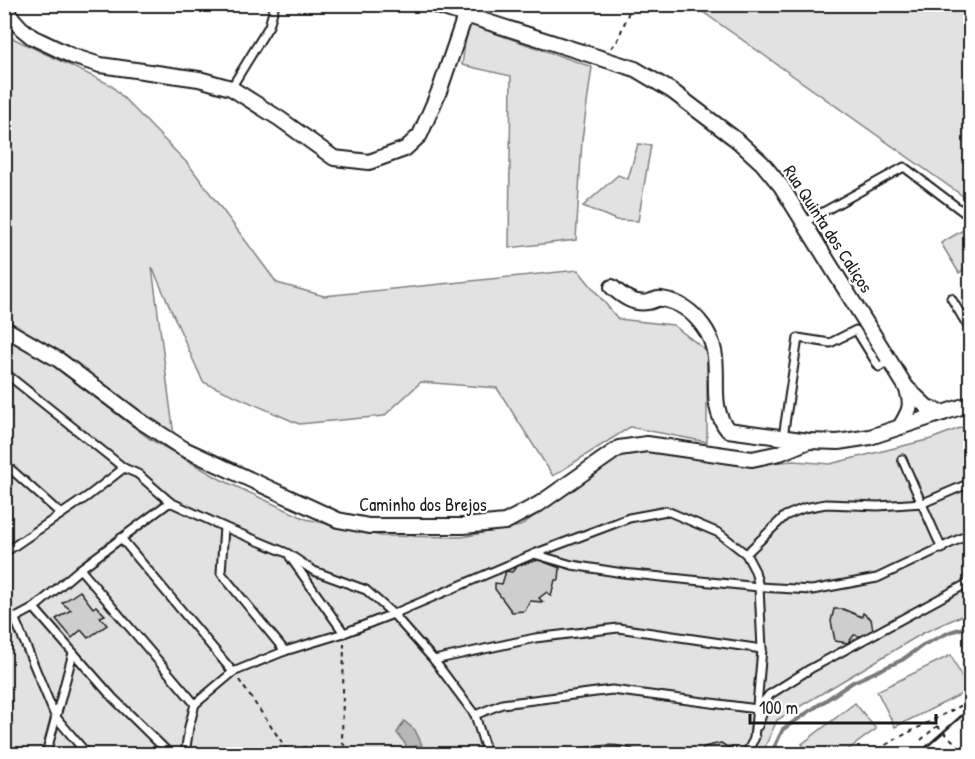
<svg xmlns="http://www.w3.org/2000/svg" width="975" height="759" font-family="'Patrick Hand',sans-serif">
  <rect width="100%" height="100%" fill="#fff"/>
  <filter id="ink" filterUnits="userSpaceOnUse"><feTurbulence type="fractalNoise" baseFrequency=".0167" numOctaves="2"/><feDisplacementMap in="SourceGraphic" scale="12" xChannelSelector="R" yChannelSelector="G"/><feConvolveMatrix kernelMatrix="1 2 1 2 8 2 1 2 1" color-interpolation-filters="sRGB"/></filter>
  <g filter="url(#ink)">
    <g fill="#e2e2e2" stroke="#7f7f7f" stroke-width="1.5">
      <path d="M693 5H970V201Z"/>
      <path d="M4 22 8 36 111 85 189 165 277 283 324 296 578 270 618 319 673 325 707 351V442L630 427 553 476 497 388 421 382 384 416 299 424 203 382 152 267 174 436 138 410 5 322Z"/>
      <path d="M468 24 592 67 582 140 576 240 509 248 511 76 462 65Z"/>
      <path d="M638 144 651 145 638 221 616 220 583 206 618 175 628 179Z"/>
      <path d="M970 226V266L959 273 941 243Z"/>
      <path d="M4 336 52 365 150 439 220 479 306 519 381 536 462 537 520 526 619 456 646 451 740 465 794 461 830 464 931 439 970 424V612L923 633 777 720 762 754H5Z"/>
      <path d="M951 655 968 691 895 727 877 691Z"/>
      <path d="M855 703 876 729 842 754H810L802 744Z"/>
    </g>
    <path fill="#b8b8b8" stroke="#7a7a7a" stroke-width="1.5" d="M404 721 415 730 422 745 405 748 406 745 397 733Z"/>
    <g fill="none" stroke-linecap="round" stroke-linejoin="round">
      <path stroke="#7a7a7a" stroke-width="4" d="M771 754 783 729 853 682 902 660 923 645 950 632 970 626"/>
    </g>
    <g fill="#cecece" stroke="#1c1c1c" stroke-width="1.5">
      <path d="M539 560 560 568 559 580H555L551 596 547 592 539 598 543 602 530 601 525 611 512 612 495 589V583L502 584 506 571 512 572 518 565Z"/>
      <path d="M80 591 93 608 96 606 105 615 100 617 107 625 88 638 81 630 72 638 56 619 71 610 62 603Z"/>
      <path d="M834 609H843L862 617 863 613 871 619 873 630 866 637 854 635 848 643 835 641 831 621Z"/>
      <path d="M721 743 732 750 733 754H688L692 750 701 752 704 747Z"/>
    </g>
    <g fill="none" stroke-linecap="round" stroke-linejoin="round">
      <g stroke="#1c1c1c" stroke-width="11">
        <g id="lane">
          <path d="M231 88 269 26 275 4"/>
          <path d="M805 222 904 167 970 217"/>
          <path d="M951 298 970 330"/>
          <path d="M4 372 124 468 138 474 170 502"/>
          <path d="M783 437 798 338 830 343 856 330 879 367 890 360"/>
          <path d="M902 459 942 549"/>
          <path d="M4 463 61 514"/>
          <path d="M224 527 221 573 285 651"/>
          <path d="M121 538 233 672"/>
          <path d="M4 553 88 496 124 468"/>
          <path d="M534 554 572 565 623 573 759 587 812 590 877 578 970 534"/>
          <path d="M746 554 785 516 804 508 826 504 878 506 923 503 970 483"/>
          <path d="M290 557 344 633"/>
          <path d="M34 608 113 698 170 754"/>
          <path d="M14 617 55 716 87 754"/>
          <path d="M4 624 34 608 80 569"/>
          <path d="M434 660 535 638 618 628 762 649"/>
          <path d="M475 715 502 704 612 690 757 709 769 695"/>
          <path d="M758 726 769 695 810 669 970 582"/>
          <path d="M46 754 73 653"/>
          <path d="M185 754 189 727 195 704"/>
          <path d="M487 754 475 715 434 660 393 614 366 590 314 571 287 553 224 527 170 502 80 569 195 704 233 672 285 651 344 633 393 614 534 554 629 518 667 511 719 533 746 554 755 571 759 587 762 649 754 739"/>
          <path d="M576 754C593 751 615 747 632 754"/>
          <path d="M746 754 755 737"/>
        </g>
      </g>
      <g stroke="#1c1c1c" stroke-width="18">
        <g id="street">
          <path d="M431 4 635 69 672 91 738 141 762 163 781 186 906 387 927 407 943 413"/>
          <path d="M4 5 11 17 21 28 32 37 72 56 100 65 199 79 231 88 280 119 334 158 369 162 405 149 420 135 440 89 465 16"/>
          <path d="M612 287C622 296 634 305 648 302 653 301 657 298 662 299 679 302 693 312 703 326 729 360 703 401 728 430L809 441 838 442 870 437 970 404"/>
          <path d="M4 328 59 360 139 420 184 449 338 520 369 526H463L505 522 539 504 619 448 647 444 752 459 780 453 809 441"/>
          <path d="M900 427C910 410 913 406 906 387"/>
        </g>
      </g>
      <g stroke="#1c1c1c" stroke-width="26">
        <g id="primary">
          <path d="M936 754 970 724"/>
          <path d="M959 754 970 743"/>
        </g>
      </g>
      <g stroke="#1c1c1c" stroke-width="2" stroke-dasharray="4.5 4.5" stroke-linecap="butt">
        <path d="M611 48 617 42 632 4"/>
        <path d="M344 643 342 742 351 754"/>
        <path d="M239 680 290 754"/>
        <path d="M921 740 937 726"/>
        <path d="M295 754 304 747H313L319 754"/>
        <path d="M870 754 896 739 970 701"/>
      </g>
      <use href="#lane" stroke="#fff" stroke-width="7"/>
      <use href="#street" stroke="#fff" stroke-width="14"/>
      <use href="#primary" stroke="#fff" stroke-width="21"/>
      <path stroke="#1c1c1c" stroke-width="2" stroke-dasharray="4.5 4.5" stroke-linecap="butt" d="M937 726 967 754"/>
    </g>
  </g>
  <g text-anchor="middle" stroke-width="4.5" stroke-linejoin="round" paint-order="stroke">
    <g font-size="18" fill="#1c1c1c" stroke="#fff">
      <text transform="translate(828 229) rotate(57)" y="6">Rua Quinta dos Caliços</text>
      <text x="423" y="511">Caminho dos Brejos</text>
    </g>
  </g>
  <rect width="975" height="759" fill="none" stroke="#fff" stroke-width="24"/>
  <rect x="12" y="12" width="951" height="735" fill="none" stroke="#1c1c1c" stroke-width="2" filter="url(#ink)"/>
  <path d="M750 714v9h186v-9" fill="none" stroke="#1c1c1c" stroke-width="3"/>
  <text x="759" y="714" font-size="18" fill="#1c1c1c" stroke="#ffffff" stroke-width="4.5" paint-order="stroke">100 m</text>
</svg>
